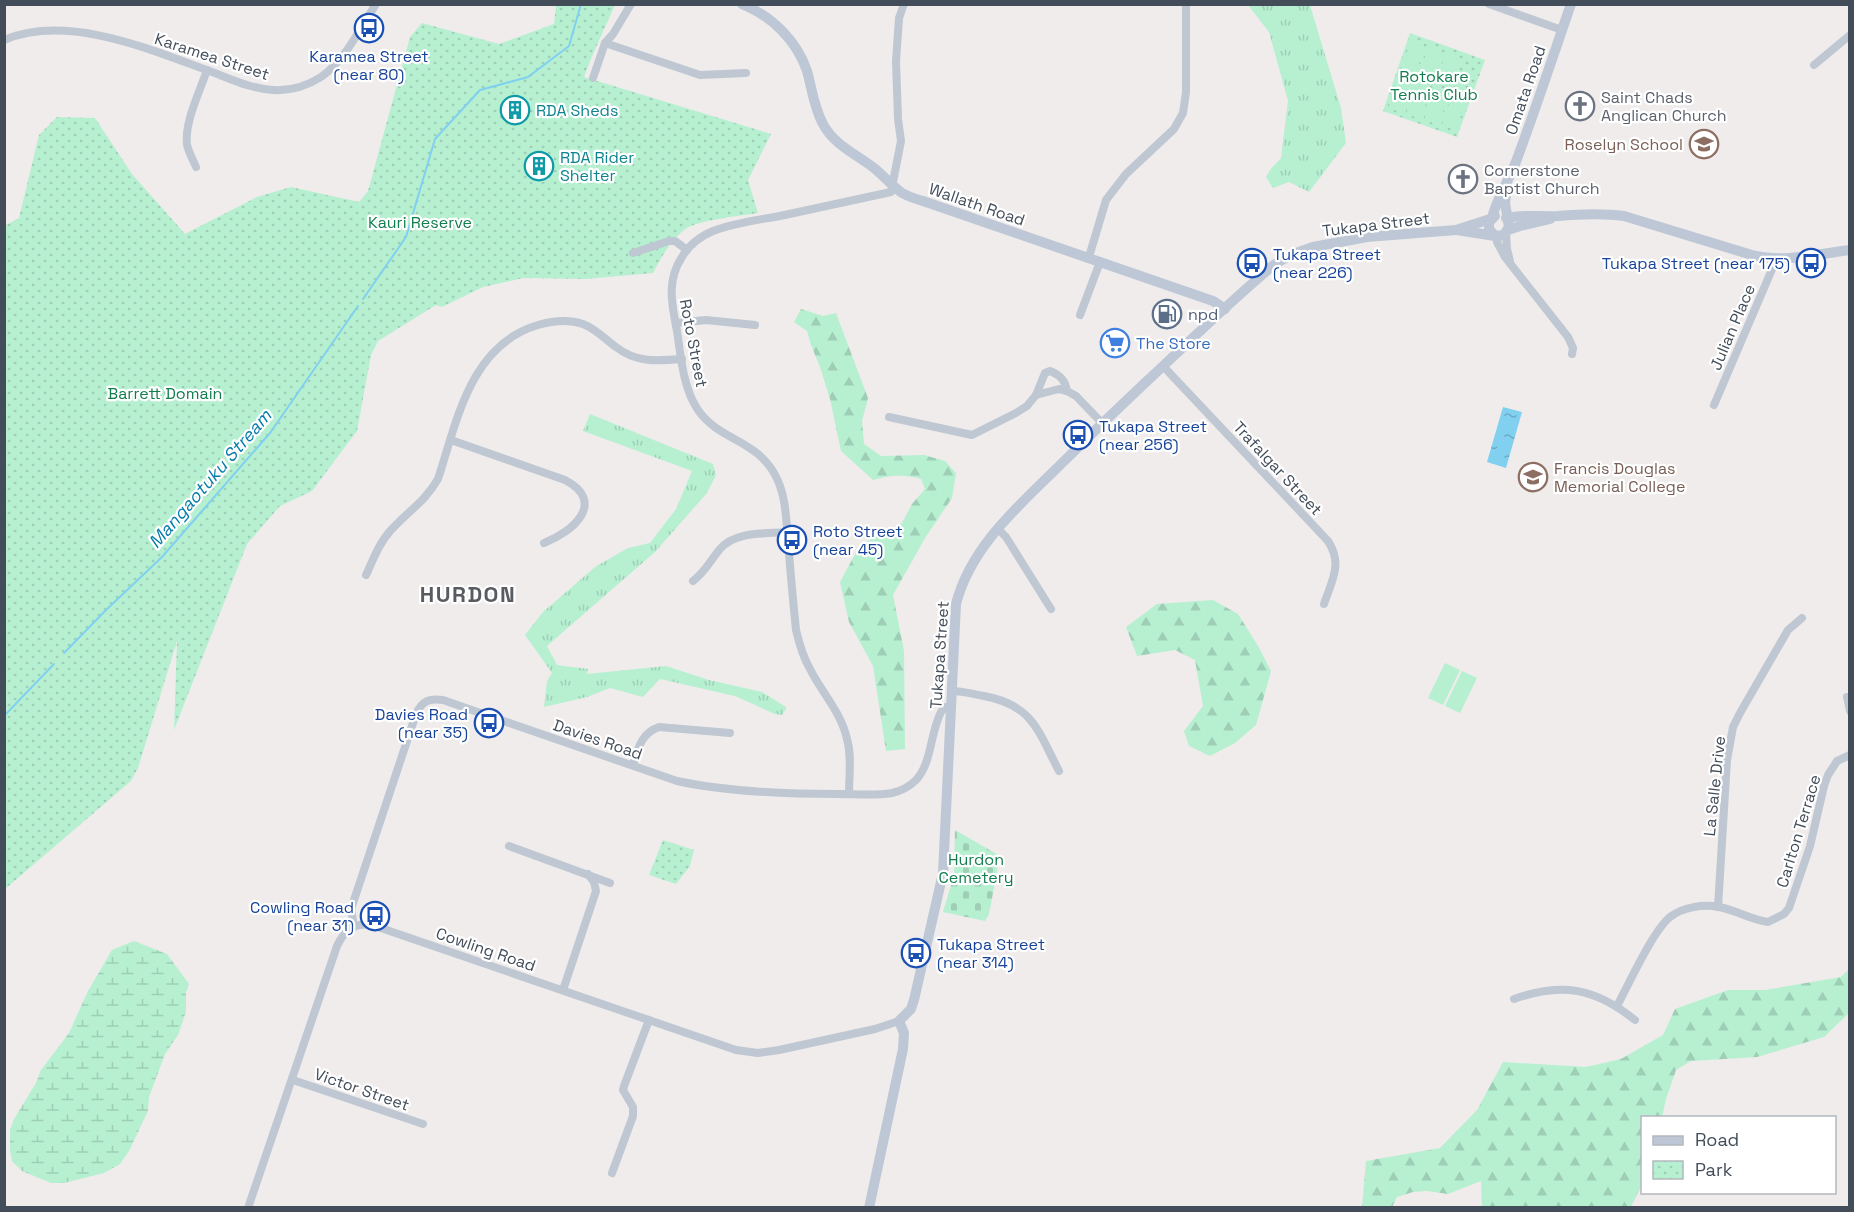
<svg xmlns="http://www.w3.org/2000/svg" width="1854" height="1212" font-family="'Space Grotesk',sans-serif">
  <defs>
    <pattern id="grass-tufts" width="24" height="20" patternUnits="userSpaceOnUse" patternTransform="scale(1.5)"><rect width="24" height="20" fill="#b6f0d1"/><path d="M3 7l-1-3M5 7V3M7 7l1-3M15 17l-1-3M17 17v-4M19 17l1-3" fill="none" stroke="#9ecfb6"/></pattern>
    <pattern id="forest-firs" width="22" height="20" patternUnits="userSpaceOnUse" patternTransform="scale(1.5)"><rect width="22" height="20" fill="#b6f0d1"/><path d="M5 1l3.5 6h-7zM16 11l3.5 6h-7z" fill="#9ecfb6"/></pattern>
    <pattern id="wetland-marsh" width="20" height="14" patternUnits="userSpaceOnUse" patternTransform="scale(1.5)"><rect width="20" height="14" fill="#b6f0d1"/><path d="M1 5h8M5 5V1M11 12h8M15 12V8" fill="none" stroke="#9ecfb6"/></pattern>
    <pattern id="cemetery-stones" width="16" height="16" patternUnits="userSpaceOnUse" patternTransform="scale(1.5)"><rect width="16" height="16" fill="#b6f0d1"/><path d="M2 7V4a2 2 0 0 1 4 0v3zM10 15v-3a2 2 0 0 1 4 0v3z" fill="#9ecfb6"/></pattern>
    <pattern id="park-dots" width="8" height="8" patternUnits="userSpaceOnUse" patternTransform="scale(1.5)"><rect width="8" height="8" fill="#b6f0d1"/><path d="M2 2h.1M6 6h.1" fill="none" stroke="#9ecfb6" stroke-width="1.8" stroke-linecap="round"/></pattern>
    <pattern id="water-ripples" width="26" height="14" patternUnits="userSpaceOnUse" patternTransform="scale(1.5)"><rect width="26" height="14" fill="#81d0ef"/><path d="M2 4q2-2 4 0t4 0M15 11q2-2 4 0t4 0" fill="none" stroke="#6babc5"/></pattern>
  </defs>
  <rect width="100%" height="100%" fill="#efeceb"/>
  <g fill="url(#grass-tufts)">
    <path d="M1248 5H1310L1341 108 1346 143 1309 192 1289 182 1273 188 1266 177 1270 170 1281 158 1288 101 1269 32Z"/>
    <path d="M590 414 713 464 716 475 707 493 655 552 547 646 557 665 588 669 587 674 666 666 709 680 762 692 786 707V709L782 715 775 714 735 696 660 679 643 697 610 688 587 697 544 707 547 681 552 673 525 635 543 612 595 567 628 548 650 543 676 509 692 471 583 431Z"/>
  </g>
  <g fill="url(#forest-firs)">
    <path d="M801 309 823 316 836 313 868 398 862 421 864 444 881 456 924 455 945 461 956 473 952 498 925 538 893 595 904 651 905 749 886 751 873 666 849 622 840 582 860 545 902 523 912 504 925 489 921 479C904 474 890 475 873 480L841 451 830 399 820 367 811 345 807 331 794 322Z"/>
    <path d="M1213 600 1238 614 1258 646 1271 671 1256 725 1235 743 1210 756 1189 746 1184 731 1203 706 1195 660 1175 650 1137 656 1126 627 1157 604Z"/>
    <path d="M1849 969V1013L1824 1037 1757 1057 1691 1061 1676 1070 1666 1099 1662 1117 1642 1118V1184L1631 1207H1482L1481 1181 1448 1194 1427 1191 1413 1192 1397 1197 1392 1207H1362L1366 1161 1440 1148 1477 1110 1503 1062 1586 1067 1621 1059 1663 1035 1675 1009 1728 990H1765L1841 977Z"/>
  </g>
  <path fill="url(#wetland-marsh)" d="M134 941 167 954 189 984 186 992V1012L178 1035 165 1054 149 1097 148 1111 129 1151 120 1164 104 1173 64 1183H51L22 1171 12 1161 10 1151V1130L14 1119 36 1083 41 1070 69 1033 88 991 112 950Z"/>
  <path fill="url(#cemetery-stones)" d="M955 830 1000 856 989 914 985 921 943 912 954 875Z"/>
  <g fill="url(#park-dots)">
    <path d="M556 5H615L593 54 584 77 771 134 748 180 758 213C740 216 696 220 684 230 670 241 661 258 653 273L585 279 523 278 483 287 442 307 436 305 378 341 371 355 357 431 312 491 280 506 247 544 174 730 177 641 138 768 131 781 5 889 4 229 6 225 19 218 39 135 57 117 95 118 132 174 185 234 257 197 291 187 359 202 368 191 410 37 422 23 499 44 554 24Z"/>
    <path d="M1410 33 1485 60 1457 137 1383 111Z"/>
    <path d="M663 840 694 850 690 866 676 884 649 875Z"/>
  </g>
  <g fill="#b6f0d1">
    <path d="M1410 42 1425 47 1415 75 1401 71Z"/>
    <path d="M1428 47 1443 52 1433 81 1419 76Z"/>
    <path d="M1446 53 1461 58 1451 87 1436 82Z"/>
    <path d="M1398 79 1412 84 1403 113 1388 108Z"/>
    <path d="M1416 85 1430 90 1421 119 1406 114Z"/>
    <path d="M1434 91 1448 96 1439 125 1424 120Z"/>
    <path d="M1451 97 1466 102 1456 130 1442 125Z"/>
    <path d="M1445 663 1460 670 1443 705 1428 698Z"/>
    <path d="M1462 671 1477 678 1460 713 1445 706Z"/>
  </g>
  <path fill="url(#water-ripples)" d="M1503 407 1522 412 1506 468 1487 462Z"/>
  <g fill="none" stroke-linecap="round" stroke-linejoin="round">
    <g stroke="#81d0ef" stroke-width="2">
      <path d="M363 299 406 237 435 139 480 90 528 77 569 46 581 4"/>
      <path d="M64 653 106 610 162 557 270 433 358 306"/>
      <path d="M4 716 54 664"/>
    </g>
    <g stroke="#bec7d2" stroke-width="8">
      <path d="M1489 4 1562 30"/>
      <path d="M4 40C68 13 151 50 212 72 231 79 252 89 273 90 290 91 307 86 321 77 345 60 360 29 376 4"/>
      <path d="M605 43 700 75 746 73"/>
      <path d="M1814 65 1850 35"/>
      <path d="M593 78 605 43 613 34 631 4"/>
      <path d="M196 167C193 160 189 153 187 145 184 123 200 91 207 70"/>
      <path d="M1506 233 1507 249 1510 261"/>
      <path d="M1498 236 1497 242 1505 257 1568 337 1573 348 1572 354"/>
      <path d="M633 253 669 241H675L687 250"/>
      <path d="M1089 257 1106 200 1126 174 1174 129 1183 113 1186 92V4"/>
      <path d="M1080 315 1100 262"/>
      <path d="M676 323 706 320 755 325"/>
      <path d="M1163 366 1328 541C1343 564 1332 580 1324 604"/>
      <path d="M1036 395 1045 373 1050 371C1060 375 1065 380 1067 391"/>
      <path d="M1714 405 1773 267V259"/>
      <path d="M889 417 972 435 1016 413 1027 406 1036 395 1059 389 1067 391 1076 396 1102 423"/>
      <path d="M451 440 565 480C607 502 573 532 544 543"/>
      <path d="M998 529 1006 537 1051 609"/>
      <path d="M366 575C373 560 379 543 391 530 408 511 424 503 438 479 457 421 470 345 538 325 552 321 568 319 583 324 596 329 605 339 616 347 636 363 658 361 682 359"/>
      <path d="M693 581C705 572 710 561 720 549 735 531 765 534 787 532"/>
      <path d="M951 691C962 691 973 694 984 696 1033 705 1038 731 1059 771"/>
      <path d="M1847 697 1850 711"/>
      <path d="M633 765C638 749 641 733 659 727L730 733"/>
      <path d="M849 794C849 776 852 756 847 739 841 712 822 693 810 669 803 657 799 643 796 630 793 600 790 569 788 539 786 520 786 499 778 481 760 439 720 442 698 410 683 388 681 357 677 331 672 305 666 281 682 257 689 245 701 236 713 231 733 223 758 220 780 216 817 208 854 200 891 192L901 141 898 119 896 61 899 18 904 4"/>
      <path d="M509 846 610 883"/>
      <path d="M1718 907 1727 760 1733 727 1740 713 1788 630 1802 618"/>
      <path d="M354 926 351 909 416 714C422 701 429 698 443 700L677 781C728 792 785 794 837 794 855 794 874 796 892 793 901 791 909 787 916 780 932 763 930 733 941 712L945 707H950"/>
      <path d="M563 990 596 891 594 882 588 874"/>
      <path d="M1514 999C1562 982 1595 988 1635 1020"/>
      <path d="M1617 1006C1629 984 1652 932 1670 917 1683 907 1703 904 1719 907 1736 910 1751 920 1768 922L1784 914 1789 908 1810 846 1824 786 1828 775 1837 761 1850 755"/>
      <path d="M293 1080 423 1124"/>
      <path d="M612 1173 633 1116V1107L623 1090 624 1086 649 1020"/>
      <path d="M248 1208 337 946C345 929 356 921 375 926L736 1050 758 1053 779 1050 875 1029 899 1021"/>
    </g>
    <g stroke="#bdc7d6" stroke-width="10">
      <path d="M742 4C772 16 797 41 807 71 812 89 814 108 823 124 834 145 856 154 874 168 884 176 892 186 902 193 909 197 916 199 923 201L1213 301 1225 309"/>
      <path d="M1495 216 1489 222V229L1495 236 1504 235 1509 227 1505 203 1507 188"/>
      <path d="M1492 218C1497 197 1510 179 1517 159 1536 108 1553 56 1571 4"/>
      <path d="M1506 218C1525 214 1540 217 1558 216 1581 214 1601 213 1624 216L1752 255C1785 263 1817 254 1850 250"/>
      <path d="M1457 230 1495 236"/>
      <path d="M1508 230 1520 226 1550 219"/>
      <path d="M869 1208 903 1049 904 1033 899 1021 911 1009 914 1000 943 873 956 604C970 549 1015 509 1055 470 1085 440 1116 410 1147 381 1189 342 1230 301 1275 264L1293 254 1313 247 1367 237 1456 230 1490 219"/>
    </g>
  </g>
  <defs>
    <g id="bus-ring" transform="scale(1.5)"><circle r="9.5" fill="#fff" stroke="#1a4fb4" stroke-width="1.5"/><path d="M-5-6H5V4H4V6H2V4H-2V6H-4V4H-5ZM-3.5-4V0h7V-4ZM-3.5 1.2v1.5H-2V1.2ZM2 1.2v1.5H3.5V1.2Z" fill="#1a4fb4"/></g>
    <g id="church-ring" transform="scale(1.5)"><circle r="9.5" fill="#fff" stroke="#6b7280" stroke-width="1.5"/><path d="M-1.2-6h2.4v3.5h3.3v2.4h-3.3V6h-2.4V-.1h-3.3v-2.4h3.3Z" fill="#6b7280"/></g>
    <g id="building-ring" transform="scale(1.5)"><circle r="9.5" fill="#fff" stroke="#0f9aa8" stroke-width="1.5"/><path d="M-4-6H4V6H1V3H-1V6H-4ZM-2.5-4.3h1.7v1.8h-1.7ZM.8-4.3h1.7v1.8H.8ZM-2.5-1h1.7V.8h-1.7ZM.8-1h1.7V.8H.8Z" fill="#0f9aa8"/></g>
    <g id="school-ring" transform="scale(1.5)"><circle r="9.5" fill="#fff" stroke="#8d6e63" stroke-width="1.5"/><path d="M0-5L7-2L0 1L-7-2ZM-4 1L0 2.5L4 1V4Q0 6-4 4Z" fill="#8d6e63"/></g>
    <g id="fuel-ring" transform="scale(1.5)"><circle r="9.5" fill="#fff" stroke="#5c6f8a" stroke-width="1.5"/><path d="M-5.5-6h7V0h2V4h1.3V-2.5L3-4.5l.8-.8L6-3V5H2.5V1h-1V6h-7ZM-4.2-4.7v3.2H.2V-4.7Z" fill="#5c6f8a"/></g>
    <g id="supermarket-ring" transform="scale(1.5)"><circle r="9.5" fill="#fff" stroke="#3f7fe0" stroke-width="1.5"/><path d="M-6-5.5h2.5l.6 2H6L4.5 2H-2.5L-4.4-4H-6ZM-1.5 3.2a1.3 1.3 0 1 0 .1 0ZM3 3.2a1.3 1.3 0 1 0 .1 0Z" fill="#3f7fe0"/></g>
  </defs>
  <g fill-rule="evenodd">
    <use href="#bus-ring" x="369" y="28"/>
    <use href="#church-ring" x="1580" y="106"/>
    <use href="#building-ring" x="515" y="110"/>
    <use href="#school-ring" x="1704" y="144"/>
    <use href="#building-ring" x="539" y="166"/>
    <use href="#church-ring" x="1463" y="179"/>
    <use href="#bus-ring" x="1252" y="263"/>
    <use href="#bus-ring" x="1811" y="263"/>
    <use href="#fuel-ring" x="1167" y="314"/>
    <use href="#supermarket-ring" x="1115" y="343"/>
    <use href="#bus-ring" x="1078" y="435"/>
    <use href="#school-ring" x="1533" y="477"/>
    <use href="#bus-ring" x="792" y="540"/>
    <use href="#bus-ring" x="489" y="723"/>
    <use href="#bus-ring" x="375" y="916"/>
    <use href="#bus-ring" x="916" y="953"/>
  </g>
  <g text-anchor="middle" stroke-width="4.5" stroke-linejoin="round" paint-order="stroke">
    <g font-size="16" fill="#434d5a" stroke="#fff">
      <text transform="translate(212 56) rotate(18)" y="6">Karamea Street</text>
      <text transform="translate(1525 90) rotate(-71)" y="6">Omata Road</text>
      <text transform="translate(977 204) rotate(19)" y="6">Wallath Road</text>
      <text transform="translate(1376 224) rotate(-7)" y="6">Tukapa Street</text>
      <text transform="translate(1732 327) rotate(-67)" y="6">Julian Place</text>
      <text transform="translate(694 343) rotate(79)" y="6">Roto Street</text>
      <text transform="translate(1278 468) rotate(47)" y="6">Trafalgar Street</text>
      <text transform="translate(939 655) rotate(-86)" y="6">Tukapa Street</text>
      <text transform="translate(598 739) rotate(19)" y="6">Davies Road</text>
      <text transform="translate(1714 786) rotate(-84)" y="6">La Salle Drive</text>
      <text transform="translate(1798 831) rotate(-73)" y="6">Carlton Terrace</text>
      <text transform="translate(486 949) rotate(19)" y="6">Cowling Road</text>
      <text transform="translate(362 1089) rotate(19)" y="6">Victor Street</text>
    </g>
    <g font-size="16" fill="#164399" stroke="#fff" text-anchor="start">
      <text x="369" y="62" text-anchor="middle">Karamea Street<tspan x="369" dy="18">(near 80)</tspan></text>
      <text x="1273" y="260">Tukapa Street<tspan x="1273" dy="18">(near 226)</tspan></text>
      <text x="1790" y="269" text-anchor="end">Tukapa Street (near 175)</text>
      <text x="1099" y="432">Tukapa Street<tspan x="1099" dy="18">(near 256)</tspan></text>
      <text x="813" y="537">Roto Street<tspan x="813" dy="18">(near 45)</tspan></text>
      <text x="468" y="720" text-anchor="end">Davies Road<tspan x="468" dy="18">(near 35)</tspan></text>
      <text x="354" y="913" text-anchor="end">Cowling Road<tspan x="354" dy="18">(near 31)</tspan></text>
      <text x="937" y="950">Tukapa Street<tspan x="937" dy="18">(near 314)</tspan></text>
    </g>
    <g font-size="16" fill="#127d4f" stroke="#fff">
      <text x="1434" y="82">Rotokare<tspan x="1434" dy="18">Tennis Club</tspan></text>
      <text x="420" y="228">Kauri Reserve</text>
      <text x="165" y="399">Barrett Domain</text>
      <text x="976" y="865">Hurdon<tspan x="976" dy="18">Cemetery</tspan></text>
    </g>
    <g font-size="16" fill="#5b616d" stroke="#fff" text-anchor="start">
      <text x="1601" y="103">Saint Chads<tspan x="1601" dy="18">Anglican Church</tspan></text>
      <text x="1484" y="176">Cornerstone<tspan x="1484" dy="18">Baptist Church</tspan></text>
    </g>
    <g font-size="16" fill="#0d838f" stroke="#fff" text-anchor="start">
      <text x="536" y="116">RDA Sheds</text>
      <text x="560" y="163">RDA Rider<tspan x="560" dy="18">Shelter</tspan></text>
    </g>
    <g font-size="16" fill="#785e54" stroke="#fff" text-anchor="end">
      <text x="1683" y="150">Roselyn School</text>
      <text x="1554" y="474" text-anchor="start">Francis Douglas<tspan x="1554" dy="18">Memorial College</tspan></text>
    </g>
    <g font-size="16" fill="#4e5e75" stroke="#fff" text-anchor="start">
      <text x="1188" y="320">npd</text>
    </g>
    <g font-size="16" fill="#366cbe" stroke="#fff" text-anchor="start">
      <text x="1136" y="349">The Store</text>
    </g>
    <g font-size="18" font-style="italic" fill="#057cab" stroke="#fff">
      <text transform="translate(210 479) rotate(-49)" y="6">Mangaotuku Stream</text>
    </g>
    <g font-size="22" font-weight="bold" letter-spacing="1.5" fill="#585b61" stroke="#fff">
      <text x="468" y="602">HURDON</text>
    </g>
  </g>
  <rect width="1854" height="1212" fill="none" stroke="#434d5a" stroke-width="12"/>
  <rect x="1641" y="1116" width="195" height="78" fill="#ffffff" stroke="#b4b8bd" stroke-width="1.5"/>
  <rect x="1653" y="1136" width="30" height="9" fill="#bdc7d6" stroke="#b4b8bd" stroke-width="1.5"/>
  <text x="1695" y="1146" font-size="18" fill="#434d5a">Road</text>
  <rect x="1653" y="1161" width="30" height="18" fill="url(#park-dots)" stroke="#b4b8bd" stroke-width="1.5"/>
  <text x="1695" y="1176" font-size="18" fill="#434d5a">Park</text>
</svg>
